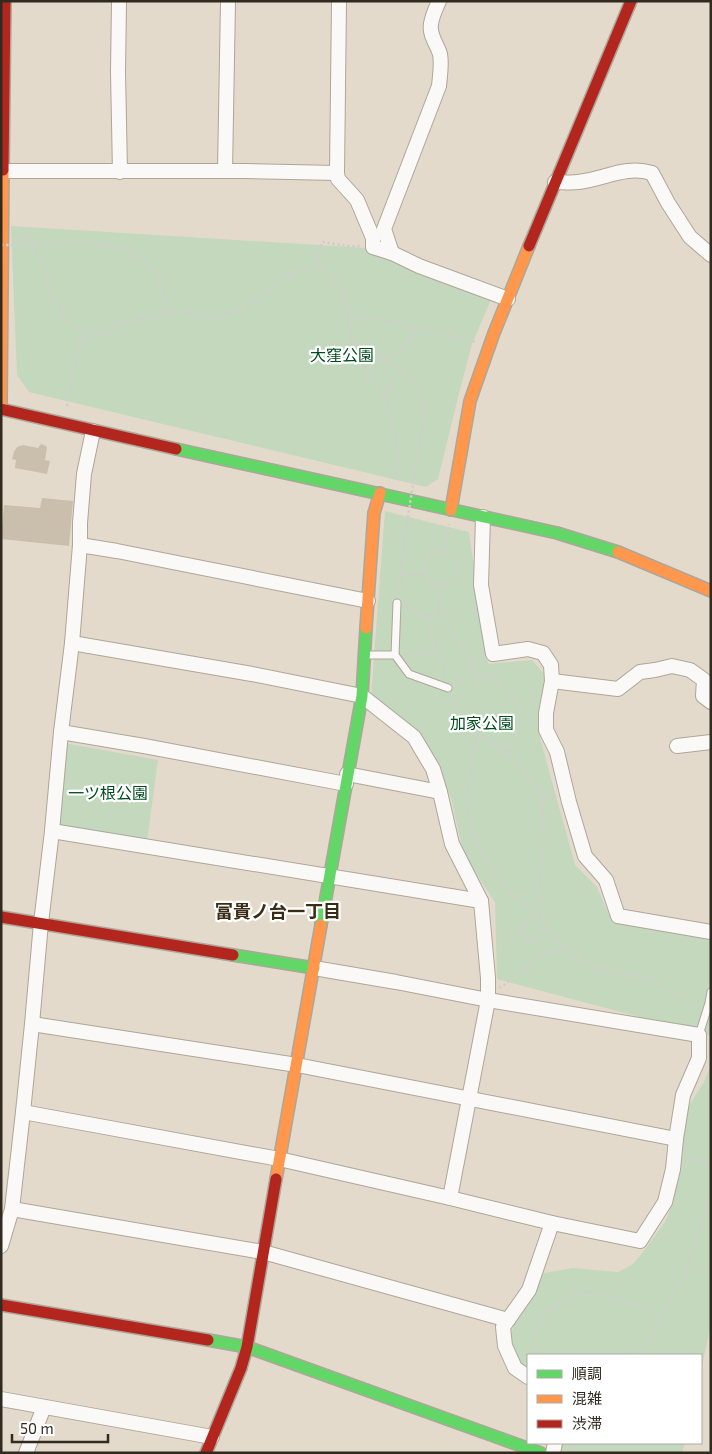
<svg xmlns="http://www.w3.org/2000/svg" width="712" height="1454" font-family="'Exo 2','Noto Sans JP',sans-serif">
  <rect width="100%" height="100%" fill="#e3dacb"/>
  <g fill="#c3d8bd">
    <path d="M11 226 367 248 492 297 472 344 459 393 438 479 426 487 29 392 17 375Z"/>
    <path d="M385 511 469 532 488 664 532 660 545 675 540 738 575 865 597 887 612 922 711 937V1036L497 979 495 902 464 856 451 798 434 757 417 732 371 696Z"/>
    <path d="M64 743 158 760 147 841 60 827Z"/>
    <path d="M711 1065V1324L701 1370V1355H528V1370C522 1366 513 1358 511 1350 506 1330 530 1291 539 1274L573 1268 618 1272 633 1264 643 1252 665 1222 673 1203 680 1167 681 1128 686 1110 704 1082Z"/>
    <path d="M562 1443H685L682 1453H558Z"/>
  </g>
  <g fill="#cabfac">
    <path d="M41 444 44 445 47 447 45 460 50 461 47 474 15 468 16 460 12 459 14 452 17 447 23 445 38 448Z"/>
    <path d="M42 498 73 501 69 546 1 539 4 505 40 508Z"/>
  </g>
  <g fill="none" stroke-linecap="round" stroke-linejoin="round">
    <g stroke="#ada69a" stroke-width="9">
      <g id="lane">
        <path d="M365 655H395L409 674 448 688"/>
        <path d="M395 655 397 603"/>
        <path d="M699 1035 709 1003 711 992"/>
      </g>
    </g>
    <g stroke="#ada69a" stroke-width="16">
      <g id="street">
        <path d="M119 1 118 72 120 172"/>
        <path d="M339 1 337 173 338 179 357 200 373 238V247L392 253 419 266 508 299"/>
        <path d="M4 171H245L337 173"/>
        <path d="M225 171 228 1"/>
        <path d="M555 182C562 182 571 183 578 182 605 179 625 165 652 173L668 203 690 237 711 255"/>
        <path d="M392 253 384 229 439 86C440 75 442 65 440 54 437 44 429 35 431 24 432 16 436 8 439 1"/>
        <path d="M483 517 481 585 493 654 528 649 543 653 551 665 552 681 546 713V730L557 752 569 802 585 856 606 880 618 916 711 932"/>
        <path d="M80 545 117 551 368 601"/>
        <path d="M72 643 252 674 362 696 414 737 433 769 440 792 452 844 481 901 488 978V1000L450 1198"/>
        <path d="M552 681 618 689 640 672 655 670 672 666 690 670 704 680 703 696 711 702"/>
        <path d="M61 732 144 746 346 784"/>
        <path d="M677 746 711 742"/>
        <path d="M347 774 440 792"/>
        <path d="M52 831 481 901"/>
        <path d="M32 1024 297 1065 676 1139"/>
        <path d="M23 1112 279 1159 450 1198 552 1223 640 1241 665 1202 673 1169 676 1139 683 1095 699 1058V1035L488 1000 396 982 314 968"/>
        <path d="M12 1209 263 1252 508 1320"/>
        <path d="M1 1246 12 1209 23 1112 32 1024 41 923 52 831 61 732 72 643 80 545V523L84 474 93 431"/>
        <path d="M528 1377 515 1368 505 1346 503 1327 529 1290 552 1223"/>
        <path d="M1 1399 212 1437"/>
        <path d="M26 1453 44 1407"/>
        <path d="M553 1453 555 1443"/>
      </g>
    </g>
    <g stroke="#ada69a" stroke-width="14">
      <g id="fast">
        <path d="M176 449 557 533 618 552"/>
        <path d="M321 925 362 696 366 628"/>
        <path d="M233 955 314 968"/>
        <path d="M208 1340 247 1347 541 1453"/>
      </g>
    </g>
    <g stroke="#ada69a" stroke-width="14">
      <g id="slow">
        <path d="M1 405 3 170"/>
        <path d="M451 510 470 401 494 333 529 246"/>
        <path d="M618 552 711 591"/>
        <path d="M366 628 374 513 380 493"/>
        <path d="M276 1179 321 925"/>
      </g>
    </g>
    <g stroke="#ada69a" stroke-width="14">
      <g id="jam">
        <path d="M3 170 5 1"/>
        <path d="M529 246 631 1"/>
        <path d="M1 409 176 449"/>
        <path d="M1 917 233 955"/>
        <path d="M1 1305 208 1340"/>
        <path d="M206 1453 241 1368 247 1347 276 1179"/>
      </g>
    </g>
    <g stroke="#d1ceca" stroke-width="2.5" stroke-dasharray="2.5 2.5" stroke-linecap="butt">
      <path d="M19 236 31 239 64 317 70 325 91 336"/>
      <path d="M86 245C101 245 116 245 129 251 153 260 167 285 166 310"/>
      <path d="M317 266 322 242 348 246H360"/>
      <path d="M346 311 476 342"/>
      <path d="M352 344 354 349 375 384 386 398 398 450V464L394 481"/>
      <path d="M387 397C393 379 393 379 384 363L385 358C389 355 392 356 396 354 406 350 413 336 416 327"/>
      <path d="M67 406 80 344 91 336 166 310 205 316H218L230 314 246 307 261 297 289 274 300 269 317 266 334 278 344 293 352 344C383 356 421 372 424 411 425 422 420 435 419 446"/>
      <path d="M446 550 449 524"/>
      <path d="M401 562V575L423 574 437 587 439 614 448 616 456 639 468 654 475 677 492 676 513 694 521 714 520 742 508 752 528 774 541 801 545 836 538 892 540 919 548 932 583 965 609 972 647 977 686 1003 697 1007"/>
      <path d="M423 574 425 563 434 552 446 550 456 557 459 570 453 581 437 587"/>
      <path d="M399 593 401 575"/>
      <path d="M405 606 425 615 438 649 445 677"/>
      <path d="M425 615 439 614"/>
      <path d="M405 654 438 649"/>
      <path d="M456 684 475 677"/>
      <path d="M452 696 464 723 476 735 466 803 476 843 506 889 540 919 519 929 529 943 548 932"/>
      <path d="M476 735 508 752"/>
      <path d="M541 801 556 797"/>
      <path d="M499 988 503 986 535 958 565 949"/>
      <path d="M686 1157 711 1164"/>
      <path d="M539 1355 530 1340 547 1310 576 1290 603 1293 662 1315"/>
      <path d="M638 1355 685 1276 711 1195"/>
      <path d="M570 1453 578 1443"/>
    </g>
    <use href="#lane" stroke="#fbf9f7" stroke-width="7"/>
    <use href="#street" stroke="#fbf9f7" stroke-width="14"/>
    <use href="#fast" stroke="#63d668" stroke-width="11"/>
    <use href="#slow" stroke="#ff974d" stroke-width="11"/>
    <use href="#jam" stroke="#b3261e" stroke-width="11"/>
    <g stroke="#d1ceca" stroke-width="2.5" stroke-dasharray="2.5 2.5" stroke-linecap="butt">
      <path d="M1 245H86"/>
      <path d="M401 562 419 446"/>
    </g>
  </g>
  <g text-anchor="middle" stroke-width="4.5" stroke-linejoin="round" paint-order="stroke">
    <g font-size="16" fill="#024b1f" stroke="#fff">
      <text x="342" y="361">大窪公園</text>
      <text x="482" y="729">加家公園</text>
      <text x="108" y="799">一ツ根公園</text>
    </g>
    <g font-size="18" font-weight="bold" fill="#392c15" stroke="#fff">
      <text x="278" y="918">富貴ノ台一丁目</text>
    </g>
  </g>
  <rect width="712" height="1454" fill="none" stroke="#302a1f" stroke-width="5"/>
  <rect x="527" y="1354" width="175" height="90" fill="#ffffff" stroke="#acaaa5"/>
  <rect x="537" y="1370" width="25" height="8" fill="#63d668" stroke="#acaaa5"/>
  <text x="572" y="1379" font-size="15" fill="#302a1f">順調</text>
  <rect x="537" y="1395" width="25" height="8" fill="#ff974d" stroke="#acaaa5"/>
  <text x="572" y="1404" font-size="15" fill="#302a1f">混雑</text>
  <rect x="537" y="1420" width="25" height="8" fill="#b3261e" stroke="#acaaa5"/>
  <text x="572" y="1429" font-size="15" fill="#302a1f">渋滞</text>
  <path d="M12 1434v8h96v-8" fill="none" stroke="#302a1f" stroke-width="2.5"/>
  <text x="20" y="1434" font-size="15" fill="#302a1f" stroke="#ffffff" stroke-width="4" paint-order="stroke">50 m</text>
</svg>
